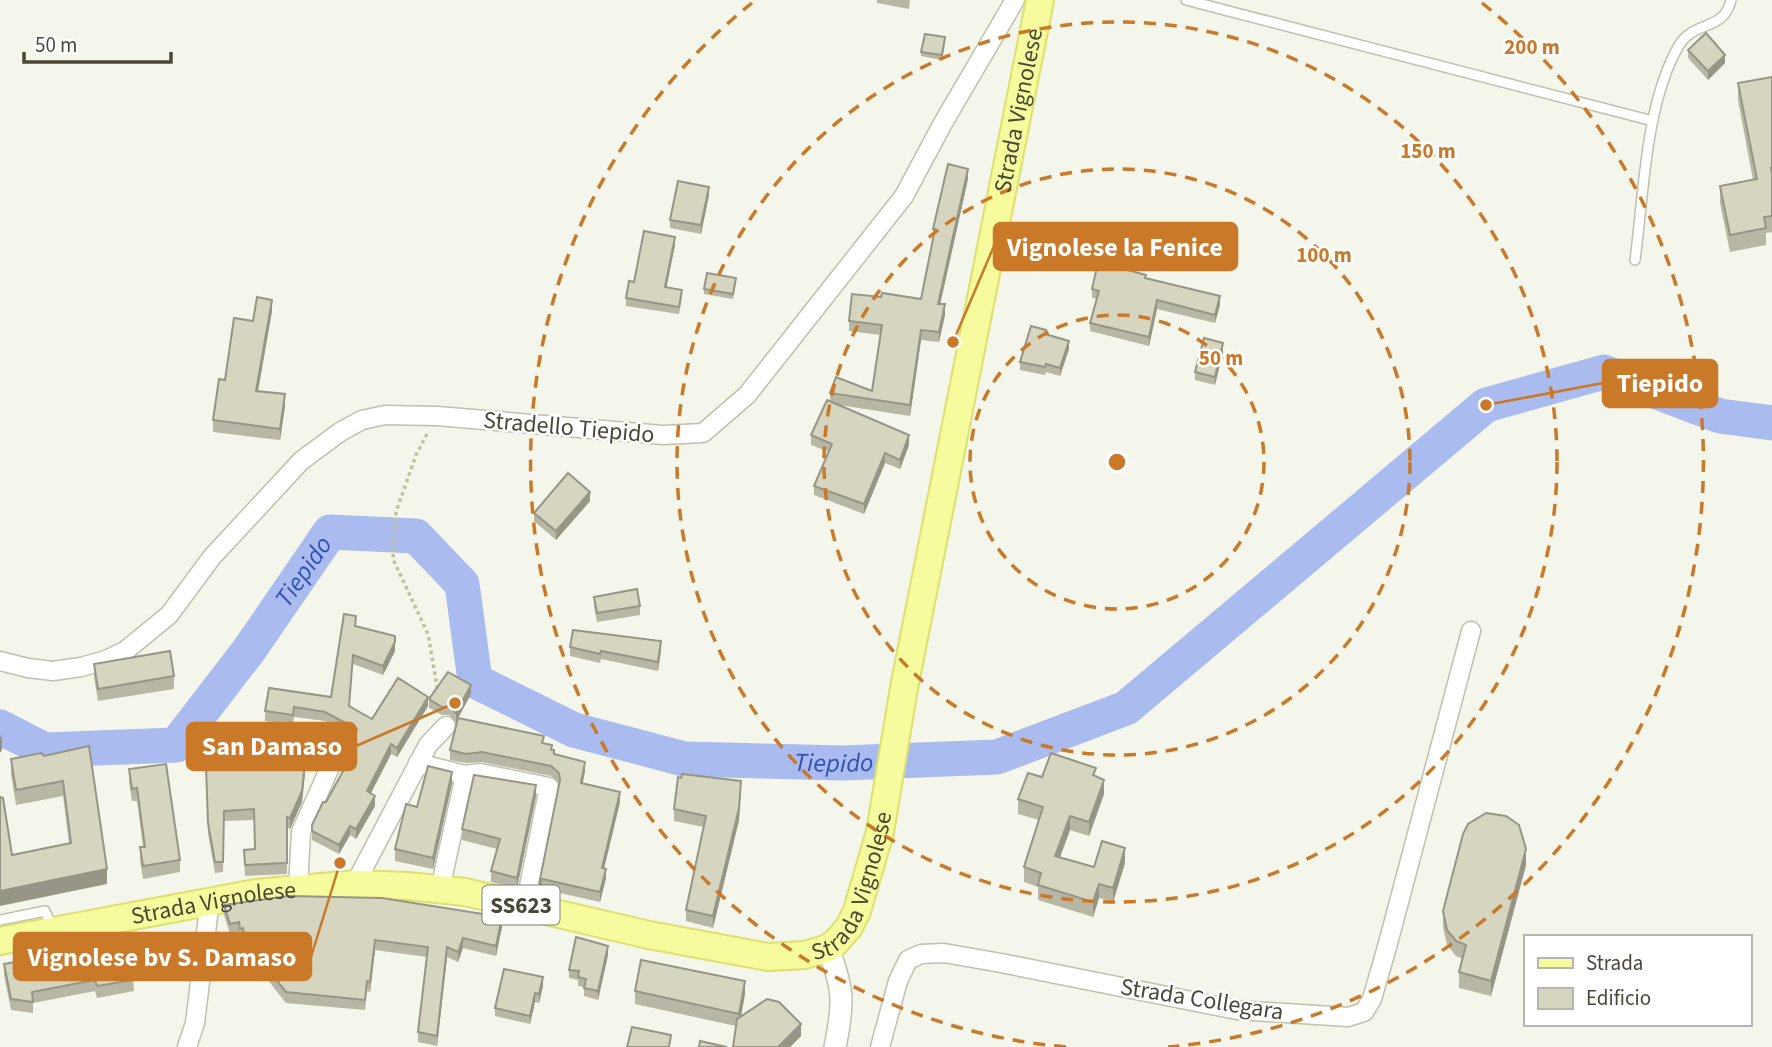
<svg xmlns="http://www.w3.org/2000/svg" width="1772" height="1047" font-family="'Source Sans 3',sans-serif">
  <rect width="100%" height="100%" fill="#f4f5eb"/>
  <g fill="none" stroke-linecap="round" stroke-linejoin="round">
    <path stroke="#a9bbef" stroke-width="35" id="s1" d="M0 727 45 750 176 745 249 650 330 532 416 536 462 584 475 681 574 730 684 759 843 763 997 757 1126 708 1486 405 1604 372 1720 416 1772 423"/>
    <g stroke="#c0c0ad" stroke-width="12">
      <g id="service">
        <path d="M1186 0 1653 121"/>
        <path d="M1635 260C1644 193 1645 106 1678 47 1694 19 1724 32 1731 0"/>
        <path d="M0 920 45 911 53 929"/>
      </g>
    </g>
    <g stroke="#c0c0ad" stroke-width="21">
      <g id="minor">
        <path d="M0 661 28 668 53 671 81 667 106 660 125 651 169 615 212 557 301 461 340 432 362 420 385 415 437 416 663 435 703 433 747 395 904 196 943 123 1015 0"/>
        <path d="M418 763 465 775 480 773 549 787 525 906"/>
        <path d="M355 884 428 745 446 726"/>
        <path d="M298 888 301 832 339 747"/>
        <path d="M440 889 465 775"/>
        <path d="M187 1047 195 1023 210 900"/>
        <path d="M880 1047 898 981 908 960 921 954 944 953 1001 963 1237 1010 1348 1017 1364 1012 1372 999 1387 947 1471 631"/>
      </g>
    </g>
    <g stroke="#c0c0ad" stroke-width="24">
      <path id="tertiary" d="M828 948C844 990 844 1003 835 1047"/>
    </g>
    <g stroke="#dce16c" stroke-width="30">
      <g id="primary">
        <path id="s2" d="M0 941 256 893 355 884 408 886 465 892 649 935 768 957 805 955 828 948 836 942 849 927 857 911 880 832 904 688 1040 0"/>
      </g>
    </g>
    <path stroke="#c2c19f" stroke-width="3.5" stroke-dasharray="3.5 3.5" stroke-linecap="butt" d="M427 434 416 455 396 512 393 559 428 634 438 692"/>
    <use href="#service" stroke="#fff" stroke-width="9"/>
    <use href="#minor" stroke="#fff" stroke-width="18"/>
    <use href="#tertiary" stroke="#fff" stroke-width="21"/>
    <use href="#primary" stroke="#f6fb9d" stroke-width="26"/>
  </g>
  <g fill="#b8b7a5">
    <path d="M877 0H910L909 9 877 3Z"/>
    <path d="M945 42 942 60 921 56V52Z"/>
    <path d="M1688 50 1725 63 1708 80 1688 58Z"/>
    <path d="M1772 77V232L1766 233V245L1730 252 1720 203V186L1753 180 1738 100V83Z"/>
    <path d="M968 179 940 304 945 315 939 342 921 340 910 416 839 405 909 445 900 469 885 463 864 514 814 495V486L829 452 811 445V435L830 401V393L872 391 880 335 849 331V321L881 297 921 299 933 239V229Z"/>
    <path d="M709 195 701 234 670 228V220Z"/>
    <path d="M675 245 666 287 682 298 679 314 626 306V298L634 282Z"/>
    <path d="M1146 278 1220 305 1215 323 1157 309 1149 346 1090 331V323L1097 299 1092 298V289Z"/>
    <path d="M736 282 733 299 704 294V289Z"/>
    <path d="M272 311 258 391 285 406 280 440 213 432V420L225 380 253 321Z"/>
    <path d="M1046 335 1069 349 1060 376 1046 372 1045 375 1020 370V362Z"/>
    <path d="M1223 352 1215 385 1195 380V372Z"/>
    <path d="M590 501 556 540 534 521V513Z"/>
    <path d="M594 597 640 606V615L597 622 594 606Z"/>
    <path d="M356 627 395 636V651L383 675 353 664 349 706 372 719 428 706 397 757 391 754 370 793 375 806 356 839 350 835 339 854 312 840V825L326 802 343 772 341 771V761L353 736 325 721 294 717 293 724 265 721V711L331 697Z"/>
    <path d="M570 647 661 650 658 671 601 659 600 663 570 656Z"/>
    <path d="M94 664 174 676V689L98 701 94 677Z"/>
    <path d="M471 694 456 722 449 715H442L429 708V699Z"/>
    <path d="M544 743 552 750 554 754 585 771 582 784 620 802 604 868 606 878 600 902 542 889 539 893 559 783 551 776 482 762 466 763 450 760V750Z"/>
    <path d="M89 746 107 884 12 855 69 843 63 796 16 805 11 774V759L44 756Z"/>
    <path d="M262 747 306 763 302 802 290 829 287 827V874L245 876 244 850 255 849 254 820 224 821 223 872 215 873 208 834 206 767H216Z"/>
    <path d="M129 769 180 860V872L143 879 140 860V847H143L137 801H132L129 782Z"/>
    <path d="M1096 776 1104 794 1089 836 1070 830 1060 857 1094 867 1125 863 1113 902 1099 898 1093 917 1038 900V887L1024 882V867L1039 820 1018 814V799L1042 777Z"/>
    <path d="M452 783 433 869 395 861V849L417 807Z"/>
    <path d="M741 792 739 820 713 928 686 921V910L704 827 674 821V809Z"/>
    <path d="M536 796 517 888 491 882V871L497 849 462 840V829Z"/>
    <path d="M1526 865 1491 996 1459 988V972L1463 959 1456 956 1447 945 1443 927V911Z"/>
    <path d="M224 905 502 927 496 956 463 948 458 962 447 957 437 1046 418 1042V1032L427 957 375 950 370 992 367 991 365 1010 286 1003 245 951 243 938 240 939 239 932 230 934 224 915Z"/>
    <path d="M608 955 598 1000 584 996V987L578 986V980L569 978V970Z"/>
    <path d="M129 956 136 972 133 978 134 991 97 998 95 991 33 1003V1013L11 1010 4 975V964Z"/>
    <path d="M543 986 539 1003 535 1002 530 1024 495 1016V1008Z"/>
    <path d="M635 991 745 994 741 1017 801 1036 790 1047H733L736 1026 635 1004Z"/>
  </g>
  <g fill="#969586">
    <path d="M1725 55V63L1708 80V71Z"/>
    <path d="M968 169V179L938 314V304Z"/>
    <path d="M709 187V195L701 234V225Z"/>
    <path d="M675 237V245L665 295V287Z"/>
    <path d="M1220 296V305L1215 323V315Z"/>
    <path d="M272 300V311L256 402V391Z"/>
    <path d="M1157 300V309L1149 346V337Z"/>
    <path d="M945 304V315L939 342V332Z"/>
    <path d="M921 330V340L910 416V405Z"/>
    <path d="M1069 341V349L1060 376V368Z"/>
    <path d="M1223 343V352L1215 385V377Z"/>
    <path d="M285 394V406L280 440V429Z"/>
    <path d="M909 435V445L900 469V460Z"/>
    <path d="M885 453V463L864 514V504Z"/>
    <path d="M590 492V501L556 540V531Z"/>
    <path d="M661 641V650L658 671V662Z"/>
    <path d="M395 642V651L383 675V666Z"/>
    <path d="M471 685V694L456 722V713Z"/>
    <path d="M428 697V706L397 757V748Z"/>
    <path d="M2 735V750L0 753V738Z"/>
    <path d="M391 744V754L367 801V791Z"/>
    <path d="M306 752V763L302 802 290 829V818Z"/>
    <path d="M585 762V771L581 793V783Z"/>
    <path d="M452 772V783L433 869V858Z"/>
    <path d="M1104 780V794L1089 836V822Z"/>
    <path d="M741 781 739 820 713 928V916Z"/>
    <path d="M536 785V796L517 888V878Z"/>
    <path d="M620 792V802L602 877V868Z"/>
    <path d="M375 796V806L356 839V829Z"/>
    <path d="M1070 816V830L1055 870V856Z"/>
    <path d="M350 826V835L339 854V845Z"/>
    <path d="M1125 848V863L1113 902V888Z"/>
    <path d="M1526 849V865L1491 996V981Z"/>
    <path d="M107 869V884L0 906V891Z"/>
    <path d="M606 869V878L600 902V892Z"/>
    <path d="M542 879V889L539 893V884Z"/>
    <path d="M1099 884V898L1093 917V902Z"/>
    <path d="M502 917V927L496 956V946Z"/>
    <path d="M463 938V948L458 962V952Z"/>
    <path d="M375 940V950L370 992V982Z"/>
    <path d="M608 946V955L598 1000V991Z"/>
    <path d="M447 947V957L437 1046V1036Z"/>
    <path d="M136 961V972L132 982V970Z"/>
    <path d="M543 977V986L539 1003V994Z"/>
    <path d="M745 981V994L739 1027V1014Z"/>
    <path d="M535 993V1002L530 1024V1016Z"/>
    <path d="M801 1024V1036L790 1047H778Z"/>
  </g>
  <g fill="#d6d5c0" stroke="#969586" stroke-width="2">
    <path d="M1706 33 1725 55 1708 71 1688 50Z"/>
    <path d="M925 34 945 37 942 55 921 52Z"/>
    <path d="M1772 77V168H1771L1772 175V216L1764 217 1766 228 1730 235 1720 186 1757 179 1738 83Z"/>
    <path d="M948 164 968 169 938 304H945L939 332 921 330 910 405 830 393 836 377 872 391 882 325 849 321 852 294 881 297 882 293 921 299 935 229H933Z"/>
    <path d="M678 181 709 187 701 225 670 220Z"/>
    <path d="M644 231 675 237 665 287 682 290 679 307 626 298 629 281 634 282Z"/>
    <path d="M1098 262 1146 275 1145 278 1220 296 1215 315 1157 300 1149 337 1090 323 1099 291 1092 289Z"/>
    <path d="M707 273 736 278 733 294 704 289Z"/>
    <path d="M257 297 272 300 256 391 285 394 280 429 213 420 219 379 225 380 234 318 253 321Z"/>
    <path d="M1031 326 1046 330 1045 334 1069 341 1060 368 1046 364 1045 367 1020 362Z"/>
    <path d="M1204 338 1223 343 1215 377 1195 372Z"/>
    <path d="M827 400 909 435 900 460 885 453 864 504 814 486 832 444 811 435Z"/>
    <path d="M568 473 590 492 556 531 534 513Z"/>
    <path d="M637 589 640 606 597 613 594 597Z"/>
    <path d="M344 614 356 616 355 626 395 636V642L383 666 353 655 349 706 372 719 398 678 428 697 397 748 391 744 367 791 375 796 356 829 350 826 339 845 312 831V825L323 802H326L347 764 341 761 357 729 325 712 294 707 293 715 265 711 269 688 331 697Z"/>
    <path d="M573 630 661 641 658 662 601 651 600 654 570 647Z"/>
    <path d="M170 651 174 676 98 689 94 664Z"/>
    <path d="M448 672 471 685 456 713 449 707H442L429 699Z"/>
    <path d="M458 718 544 736 542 743 552 745 551 750H554V754L585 762 581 783 620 792 602 868 606 869 600 892 542 879 539 884 560 780 559 773 551 766 482 752 466 754 450 750Z"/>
    <path d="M262 733 261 747 306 752 302 791 290 818 287 817V863L245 865 244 850 255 849 254 809 224 811 223 862H215L208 823 206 767H216V734Z"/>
    <path d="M89 746 107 869 0 891V797L3 798 12 855 71 843 63 781 16 790 11 759 41 753 44 756Z"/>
    <path d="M1051 753 1096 768 1093 775 1104 780 1089 822 1070 816 1055 856 1094 867 1102 841 1125 848 1113 888 1099 884 1093 902 1038 885 1041 873 1024 867 1043 807 1018 799 1028 773 1042 777Z"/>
    <path d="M166 764 180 860 143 866 140 847H145L137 788 132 789 129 769Z"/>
    <path d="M428 766 452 772 433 858 395 849 406 804 417 807Z"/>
    <path d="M682 774 741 781 739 808 713 916 686 910 706 816 674 809 678 777 681 778Z"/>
    <path d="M474 775 536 785 517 878 491 871 500 839 462 829Z"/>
    <path d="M1486 813 1506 816 1519 825 1526 849 1491 981 1459 972 1466 945 1456 941 1447 930 1443 911 1463 834 1468 824Z"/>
    <path d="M289 896 382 898 502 917 496 946 463 938 458 952 447 947 437 1036 418 1032 428 947 375 940 370 982 367 981 365 1000 286 992 245 941 243 928 240 929 239 922 230 924 224 905Z"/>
    <path d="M576 937 608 946 598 991 584 988 586 979 578 977 579 971 569 970Z"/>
    <path d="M127 944 129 956 136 961 132 970 134 980 97 986 95 980 32 992 33 1002 11 999 4 964 37 958V961Z"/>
    <path d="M641 960 745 981 739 1014 635 991Z"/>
    <path d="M504 969 543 977 539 994 535 993 530 1016 495 1008Z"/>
    <path d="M767 999 779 1002 801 1024 778 1047H733L737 1019Z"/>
    <path d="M632 1027 671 1035 669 1047H627Z"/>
    <path d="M700 1041 727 1047H699Z"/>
  </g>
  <g fill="none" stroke="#c97928" stroke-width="3.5" stroke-dasharray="12 9">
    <circle cx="1117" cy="462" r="147"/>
    <circle cx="1117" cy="462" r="293"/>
    <circle cx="1117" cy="462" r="440"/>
    <path d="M1066 1047A587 587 0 0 1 752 3M1482 3A587 587 0 0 1 1168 1047"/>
  </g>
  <g text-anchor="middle" stroke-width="5" stroke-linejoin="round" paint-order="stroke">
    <rect fill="#fff" stroke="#807f74" stroke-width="2" x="482.5" y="885.5" width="77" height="39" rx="5"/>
    <g font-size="23" font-weight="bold" fill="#494838">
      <text x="521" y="913">SS623</text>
    </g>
    <g font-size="24" fill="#494838" stroke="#fff">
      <text dy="8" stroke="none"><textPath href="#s2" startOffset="1706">Strada Vignolese</textPath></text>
      <text transform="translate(569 427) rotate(5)" y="8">Stradello Tiepido</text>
      <text dy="8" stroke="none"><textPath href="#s2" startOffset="908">Strada Vignolese</textPath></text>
      <text dy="8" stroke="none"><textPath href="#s2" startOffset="217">Strada Vignolese</textPath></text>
      <text transform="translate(1202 999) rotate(9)" y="8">Strada Collegara</text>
    </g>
    <g font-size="26" font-style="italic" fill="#3352b3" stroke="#fff">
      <text dy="9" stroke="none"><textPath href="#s1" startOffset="397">Tiepido</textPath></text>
      <text dy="9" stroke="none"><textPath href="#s1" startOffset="1069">Tiepido</textPath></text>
    </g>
  </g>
  <circle cx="1117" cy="462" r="10" fill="#c97928" stroke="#fff" stroke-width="3.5"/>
  <g font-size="21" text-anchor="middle" font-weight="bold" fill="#c97928" stroke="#fff" stroke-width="5" stroke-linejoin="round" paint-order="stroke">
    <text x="1532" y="54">200 m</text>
    <text x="1428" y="158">150 m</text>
    <text x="1324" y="262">100 m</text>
    <text x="1221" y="365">50 m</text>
  </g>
  <path fill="none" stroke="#c97928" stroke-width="2.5" d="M953 342L994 246M1486 405L1603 383M455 703L356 746M340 863L311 957"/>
  <g fill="#c97928" stroke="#fff" stroke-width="2.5">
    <circle cx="953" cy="342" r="7"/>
    <circle cx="1486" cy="405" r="7"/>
    <circle cx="455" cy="703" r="7"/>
    <circle cx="340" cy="863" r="7"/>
  </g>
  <g fill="#c97928" stroke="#c97928" stroke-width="2.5">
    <rect x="994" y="223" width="243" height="47" rx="7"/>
    <rect x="1603" y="360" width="114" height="47" rx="7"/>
    <rect x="187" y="723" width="169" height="47" rx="7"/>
    <rect x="14" y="933" width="297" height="47" rx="7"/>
  </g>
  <g font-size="26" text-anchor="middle" font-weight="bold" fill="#fff">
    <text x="1115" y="256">Vignolese la Fenice</text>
    <text x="1660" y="392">Tiepido</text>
    <text x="272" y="755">San Damaso</text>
    <text x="162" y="966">Vignolese bv S. Damaso</text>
  </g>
  <rect x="1524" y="935" width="228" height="91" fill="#ffffff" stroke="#b6b6af" stroke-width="2"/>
  <rect x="1538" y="958" width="35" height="10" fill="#f6fb9d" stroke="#b6b6af" stroke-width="2"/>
  <text x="1586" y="970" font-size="21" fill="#494838">Strada</text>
  <rect x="1538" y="988" width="35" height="21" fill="#d6d5c0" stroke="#b6b6af" stroke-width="2"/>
  <text x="1586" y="1005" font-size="21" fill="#494838">Edificio</text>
  <path d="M24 52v10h147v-10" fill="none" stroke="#494838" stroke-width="3.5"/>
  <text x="35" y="52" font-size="21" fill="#494838" stroke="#ffffff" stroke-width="5" paint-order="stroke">50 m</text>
</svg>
